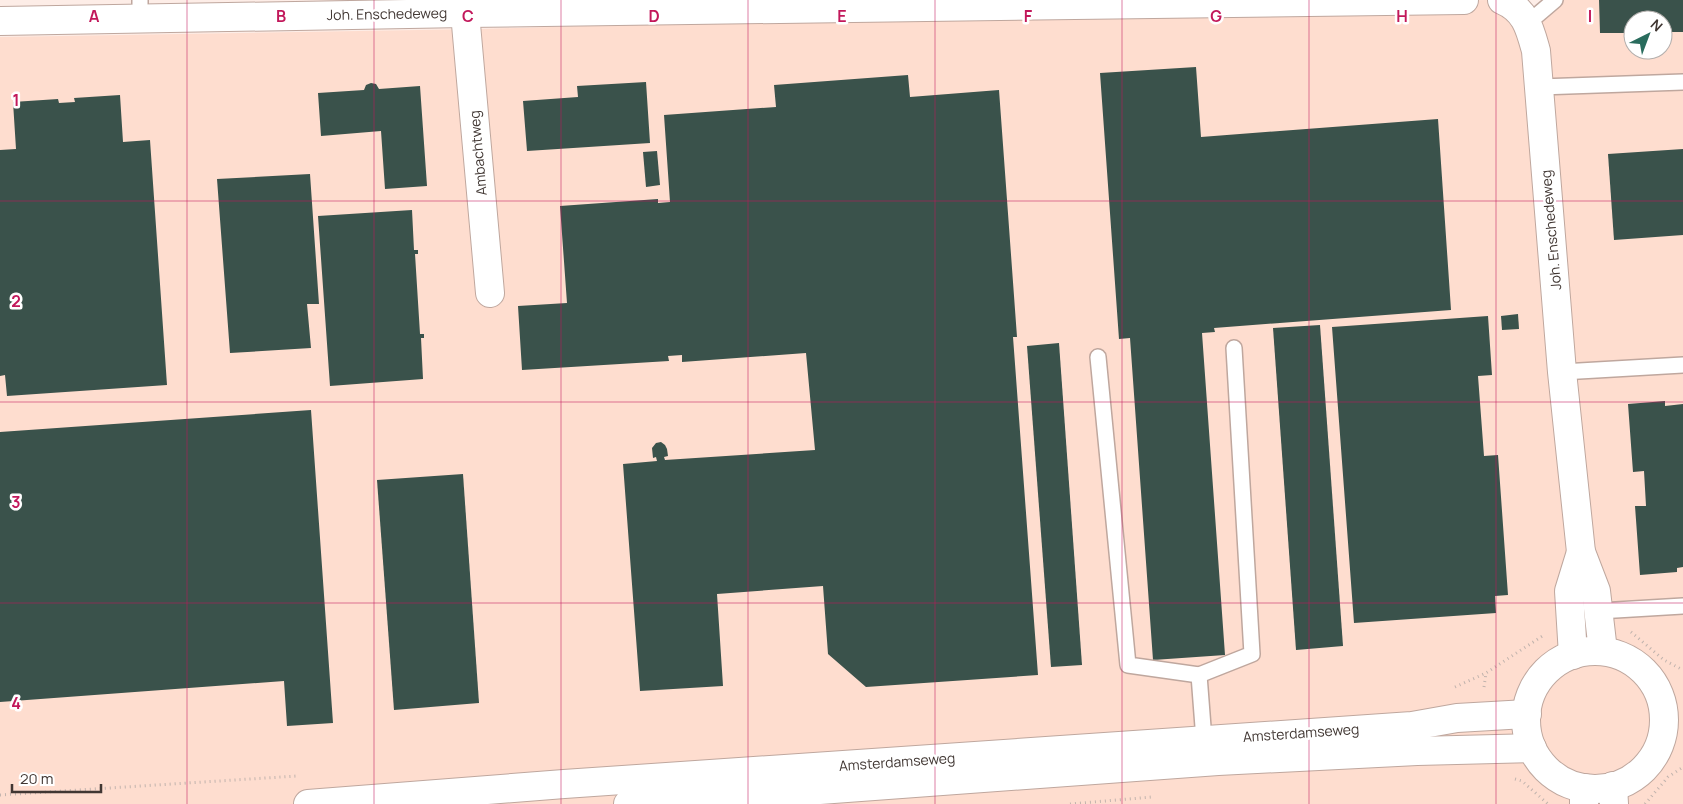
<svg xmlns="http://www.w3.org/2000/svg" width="1683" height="804" font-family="Manrope,sans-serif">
  <rect width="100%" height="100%" fill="#fdede7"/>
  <path fill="#feddcf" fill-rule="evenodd" d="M1485 0H1502L1521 14 1555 0H1683V804H0V37L478 29ZM1633 20H1663V50H1633Z"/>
  <g fill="#3a524b">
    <path d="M1599 0H1683V32H1663V20H1633V33H1600Z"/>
    <path d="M1196 67 1201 137 1438 119 1451 310 1214 328 1215 332 1202 333 1225 655 1153 660 1130 338 1119 339 1100 73Z"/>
    <path d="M908 75 910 97 999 90 1017 337H1013L1038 675 866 687 828 654 823 586 717 594 723 686 640 691 623 464 657 461 656 457 653 458 652 448 656 443 661 442 665 445 667 449 668 456 664 457 665 460 815 450 806 353 682 362V355L668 356 669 361 522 370 518 306 567 303 560 206 658 199V203L670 202 664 115 776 107 774 85Z"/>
    <path d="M646 82 650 143 527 151 523 101 578 97 577 86Z"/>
    <path d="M371 83 376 84 379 89 420 86 427 186 385 189 381 131 321 136 318 93 364 90 366 85Z"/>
    <path d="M120 95 123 142 150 140 167 385 7 396 5 375 0 376V150L16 149 13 102 58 99 59 103 75 102 74 98Z"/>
    <path d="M1683 149V235L1614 240 1608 154Z"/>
    <path d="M657 151 660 185 646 187 643 152Z"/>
    <path d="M310 174 319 304H307L311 348 230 353 217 179Z"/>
    <path d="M412 210 414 250H418V254H415L420 334H424V338H421L423 379 330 386 318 216Z"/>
    <path d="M1518 314 1519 329 1502 330 1501 316Z"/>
    <path d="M1488 316 1492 375 1478 376 1484 456 1498 455 1508 595 1495 596 1496 613 1354 623 1332 327Z"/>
    <path d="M1320 325 1343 646 1296 650 1273 328Z"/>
    <path d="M1059 343 1082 665 1051 667 1027 346Z"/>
    <path d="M1665 401V406L1683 404V567L1677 568V572L1640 575 1635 506H1646L1644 471 1633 472 1628 404Z"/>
    <path d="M311 410 333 723 287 726 284 681 0 702V432Z"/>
    <path d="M463 474 479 703 394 710 377 480Z"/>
  </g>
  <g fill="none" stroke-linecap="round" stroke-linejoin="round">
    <g stroke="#bfa79e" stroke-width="18">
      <g id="service">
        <path d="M140 0V19"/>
        <path d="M1528 23 1555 0"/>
        <path d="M1540 87 1683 82"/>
        <path d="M1098 357 1128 665 1199 675"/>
        <path d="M1562 372 1683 365"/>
        <path d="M1599 611 1683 606"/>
        <path d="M1204 740 1199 675 1252 654 1234 348"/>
      </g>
    </g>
    <g stroke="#bfa79e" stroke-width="30">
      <g id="minor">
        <path d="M1502 0C1526 10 1530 29 1536 51L1562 372 1581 552 1596 591 1603 651"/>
        <path d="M465 13 490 293"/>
        <path d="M0 21 465 13 1464 0"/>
        <path d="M1573 655 1569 591 1581 552"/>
        <path d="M1613 786 1614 804"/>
        <path d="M1584 788V804"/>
      </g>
    </g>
    <g stroke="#bfa79e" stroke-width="30">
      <g id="tertiary">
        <circle cx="1595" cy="720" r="69"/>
        <path d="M308 804 564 784 1412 726 1457 718 1527 714"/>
        <path d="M628 804 1218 761 1417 751 1532 748"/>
      </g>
    </g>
    <g stroke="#c1b3ad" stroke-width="3" stroke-dasharray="1 4" stroke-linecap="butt">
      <path d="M1631 632 1664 660 1683 670"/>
      <path d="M1455 687 1486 673"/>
      <path d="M1484 687 1486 673 1544 635"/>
      <path d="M1515 779 1522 781 1548 804"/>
      <path d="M0 795 297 776"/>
      <path d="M1070 804 1152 797"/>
      <path d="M1645 804 1668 777 1683 767"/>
    </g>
    <use href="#service" stroke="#fff" stroke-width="15"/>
    <use href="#minor" stroke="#fff" stroke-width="28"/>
    <use href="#tertiary" stroke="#fff" stroke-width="28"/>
  </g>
  <path fill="none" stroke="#c2185b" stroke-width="1" stroke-opacity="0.55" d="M187 0V804M374 0V804M561 0V804M748 0V804M935 0V804M1122 0V804M1309 0V804M1496 0V804M0 201H1683M0 402H1683M0 603H1683"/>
  <g text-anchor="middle" stroke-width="5" stroke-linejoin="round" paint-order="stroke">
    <g font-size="14" fill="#413733" stroke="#fff">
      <text transform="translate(387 14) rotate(-1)" y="5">Joh. Enschedeweg</text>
      <text transform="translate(478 153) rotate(-95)" y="5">Ambachtweg</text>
      <text transform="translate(1551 230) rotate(-95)" y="5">Joh. Enschedeweg</text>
      <text transform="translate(1301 733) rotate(-4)" y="5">Amsterdamseweg</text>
      <text transform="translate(897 762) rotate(-4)" y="5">Amsterdamseweg</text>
    </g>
  </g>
  <g font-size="16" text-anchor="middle" font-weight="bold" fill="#c2185b" stroke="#fff" stroke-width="5" stroke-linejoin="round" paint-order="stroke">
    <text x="94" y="22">A</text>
    <text x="281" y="22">B</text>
    <text x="468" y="22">C</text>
    <text x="654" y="22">D</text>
    <text x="842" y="22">E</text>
    <text x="1028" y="22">F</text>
    <text x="1216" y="22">G</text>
    <text x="1402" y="22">H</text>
    <text x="1590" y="22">I</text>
    <text x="16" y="106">1</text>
    <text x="16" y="307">2</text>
    <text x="16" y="508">3</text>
    <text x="16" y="709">4</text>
  </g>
  <g transform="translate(1648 35) rotate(42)"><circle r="24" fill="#ffffff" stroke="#b3afad"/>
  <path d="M0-4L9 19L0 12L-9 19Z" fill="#296c5d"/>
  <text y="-8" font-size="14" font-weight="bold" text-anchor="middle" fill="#413733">N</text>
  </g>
  <path d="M12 784v8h89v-8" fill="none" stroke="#413733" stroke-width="2.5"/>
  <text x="20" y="784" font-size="15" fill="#413733" stroke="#ffffff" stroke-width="4" paint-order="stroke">20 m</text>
</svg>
